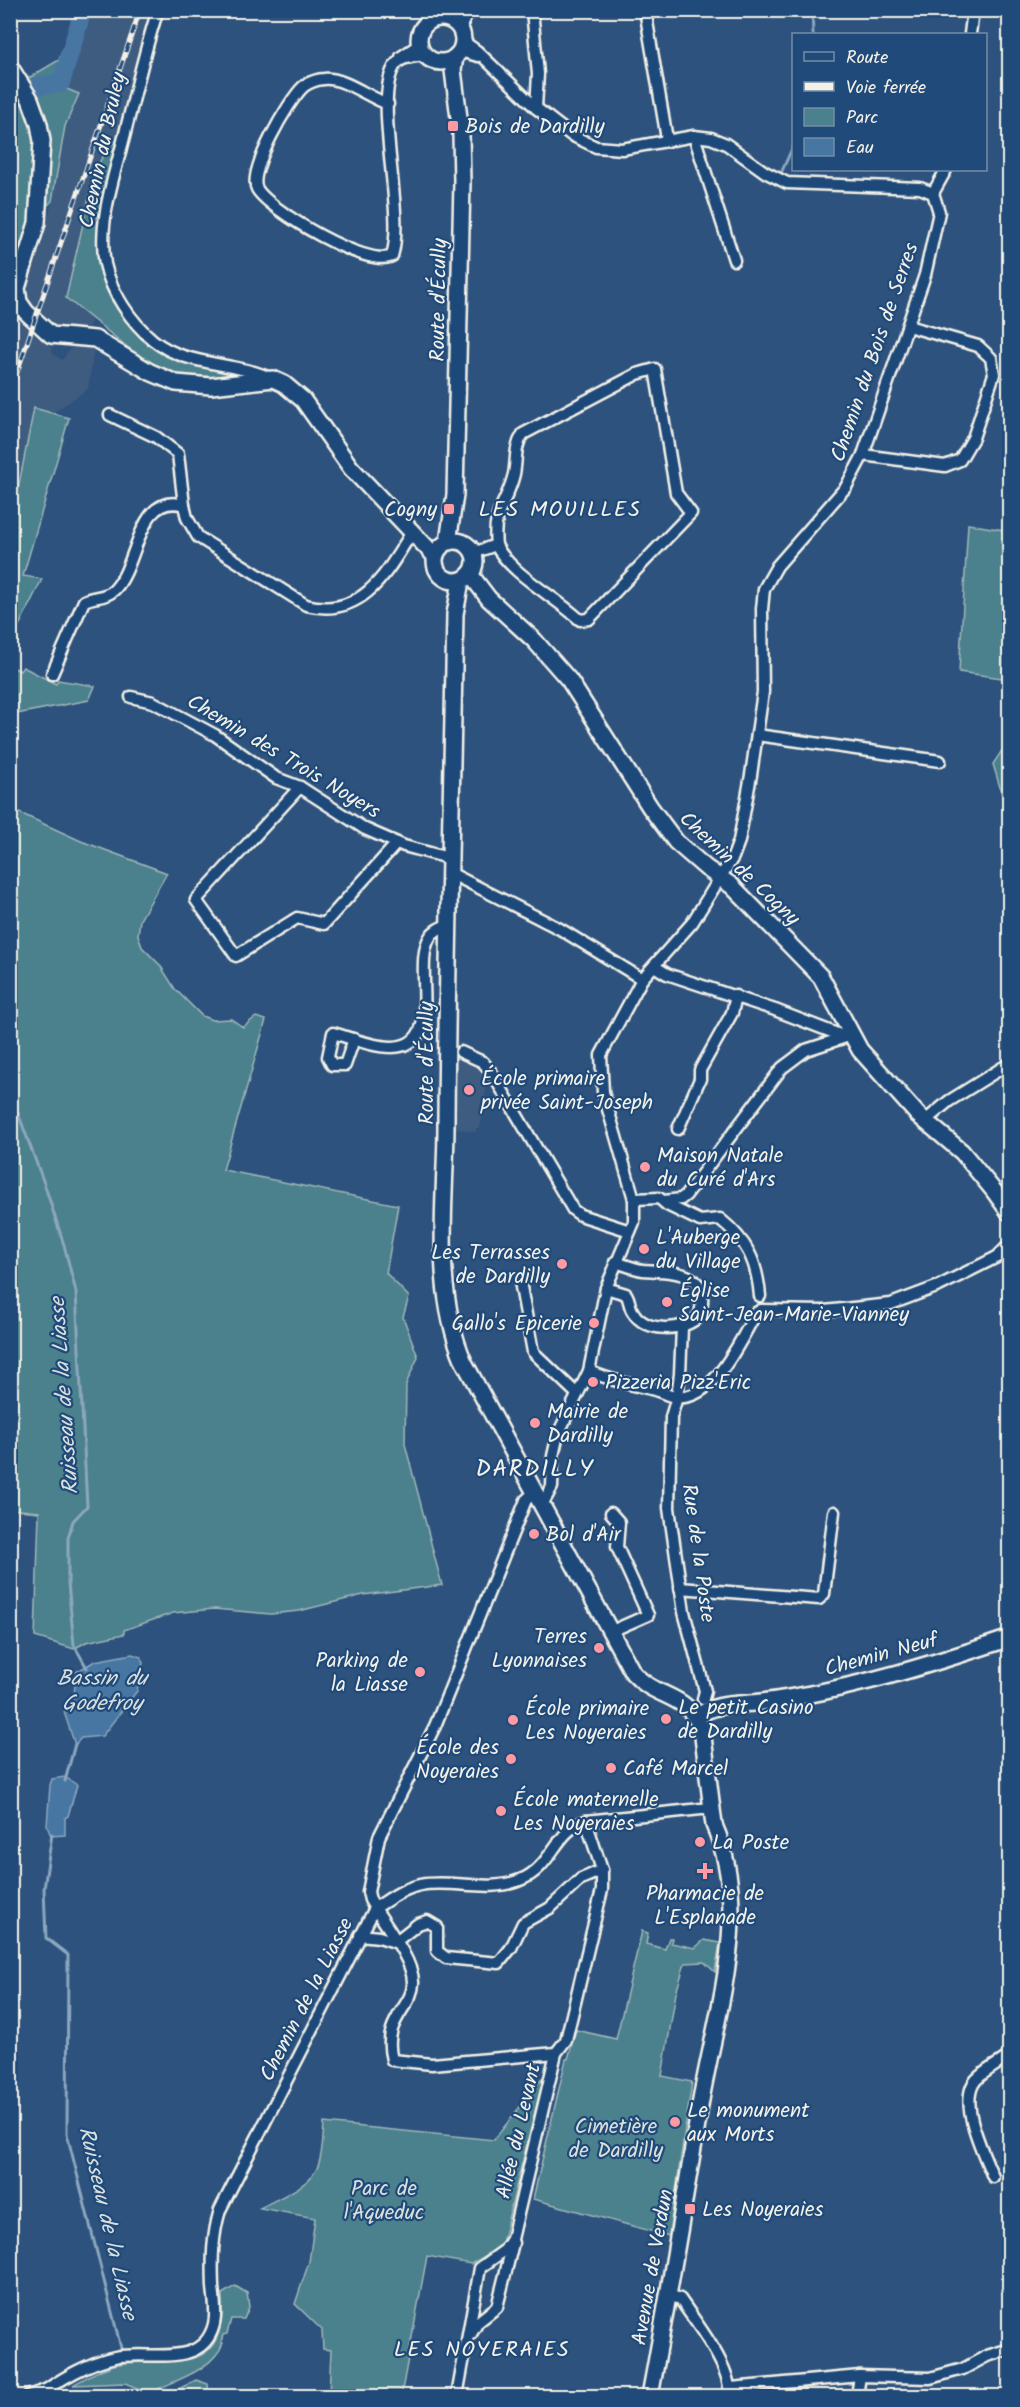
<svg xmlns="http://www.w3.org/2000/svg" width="1020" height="2407" font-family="Kalam,sans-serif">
  <rect width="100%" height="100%" fill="#2d527d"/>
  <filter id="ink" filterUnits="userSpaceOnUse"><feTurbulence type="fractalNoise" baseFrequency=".0167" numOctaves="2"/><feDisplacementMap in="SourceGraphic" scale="12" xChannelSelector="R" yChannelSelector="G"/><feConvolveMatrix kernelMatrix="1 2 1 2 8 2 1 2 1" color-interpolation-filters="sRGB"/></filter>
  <g filter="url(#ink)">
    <g fill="#3e5b80">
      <path d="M91 11H153L118 144 95 171 66 298 93 319 85 331 38 328 50 343 53 354 62 360 74 343 90 341 94 350 88 389 51 414 34 408 11 525V308L19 311 25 285 40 248 53 198 65 126 79 94 58 86 69 74Z"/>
      <path d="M453 1058 476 1062 489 1073 480 1128H476V1132L452 1128Z"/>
    </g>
    <g fill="#4b808d" stroke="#a0b8ba" stroke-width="1.5">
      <path d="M76 11H91L69 74 59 86 79 94 65 126 52 201 48 205H39L19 312 10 309V73L28 92 27 79 59 60Z"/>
      <path d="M110 142 118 144C101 210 77 273 133 328 146 341 160 354 177 361 200 370 229 370 253 376L187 380 150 365 66 298 95 171Z"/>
      <path d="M34 408 69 418 23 576 42 579 11 642V525Z"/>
      <path d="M968 524 1009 531V679L959 672Z"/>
      <path d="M11 666 20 671 23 667 56 684 58 680 95 686 89 700 11 715Z"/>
      <path d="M1009 740V792L1002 794 993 764Z"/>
      <path d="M11 809 81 841 167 873 140 920 138 935 142 947 160 965 175 989 202 1016 212 1020 231 1019 243 1027 256 1017 266 1020 223 1170 398 1205 386 1273 409 1297 403 1317 418 1357 406 1384 405 1444 442 1585 363 1595 299 1611 271 1614 214 1609 173 1613 124 1630V1634L86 1642 74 1649 35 1637 39 1512 10 1509Z"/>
      <path d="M642 1931 648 1933 646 1944 665 1949 669 1938H672L671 1943 695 1948 704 1940 720 1943 715 1972 704 1962 685 1963 676 1993 662 2076 692 2082 669 2236 533 2199 566 2059H568L576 2030 616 2039Z"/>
      <path d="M544 2076 501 2247 471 2264 427 2256 401 2396H329L331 2350 323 2349 322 2330 295 2304 309 2262 315 2218 260 2208C278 2198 310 2187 318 2166 323 2153 323 2137 324 2123L494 2140Z"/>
      <path d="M235 2286 247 2293 249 2307 244 2319H231L227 2334 223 2335 221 2342 223 2343C213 2371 173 2381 149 2393L125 2383 73 2385C87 2377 103 2367 119 2364 176 2356 227 2380 222 2294Z"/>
      <path d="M196 2380 208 2384 209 2396H165Z"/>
    </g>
    <g fill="#4776a3" stroke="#8ca7bf" stroke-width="1.5">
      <path d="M132 1654 141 1657 143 1663 137 1691 102 1736 81 1738 75 1745 64 1712 74 1696 76 1672 95 1661Z"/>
      <path d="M65 1777 77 1785 68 1816 65 1818V1835L51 1836 47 1826 50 1785 52 1779Z"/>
    </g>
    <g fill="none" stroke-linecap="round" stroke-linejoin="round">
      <g stroke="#8ca7bf" stroke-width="3">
        <path d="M812 10 813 34"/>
        <path d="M782 171 794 144"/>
        <path d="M10 1102 18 1113 45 1186 64 1245 76 1292 87 1506 73 1521 68 1538V1583L74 1645 87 1668"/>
        <path d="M65 1781 75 1744"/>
        <path d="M52 1834 44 1889 46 1938 68 1955 67 2134 121 2348"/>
      </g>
      <path stroke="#4776a3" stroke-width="18" d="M10 103 38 86 61 83 83 10"/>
      <g stroke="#f4f1e8" stroke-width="15">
        <g id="street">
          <path d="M158 10C145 48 137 87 127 125 117 169 97 219 105 264 111 292 131 322 153 340 186 367 233 361 270 378"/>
          <path d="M532 10 538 74 536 108"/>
          <path d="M645 10 667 139"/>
          <path d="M451 20 464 10"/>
          <path d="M460 28 469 10"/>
          <path d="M970 34 973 10"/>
          <path d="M463 41 477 51 536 108 571 135 596 147 622 149 694 136 711 138 726 144 765 172 787 183 920 188 933 193"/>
          <path d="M460 51 478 56"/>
          <path d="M401 57 416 47 419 39"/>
          <path d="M388 104C369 98 344 77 324 79 318 79 307 83 303 87 289 100 247 172 257 189 270 211 368 269 392 256 406 212 371 96 396 64 402 56 415 57 425 55"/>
          <path d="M694 136 734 260"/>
          <path d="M933 193 946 170"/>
          <path d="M110 415 156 437 178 454 184 505"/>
          <path d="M863 455 945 466 960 460 973 438 994 374 991 358 978 346 908 326"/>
          <path d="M473 553 496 545C492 510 507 504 514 474 517 459 514 448 523 434L637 374 655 369 676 493 691 513 589 619 580 620C556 597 509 573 496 545"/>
          <path d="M52 674 84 601C94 596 106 598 114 590 139 566 137 491 184 505L187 518 198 537 306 605C362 619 386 574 412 532"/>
          <path d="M131 697 153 702 215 735 276 778 300 787 365 829 404 846 441 856 450 861"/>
          <path d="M757 735 940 761"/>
          <path d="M300 787 196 900 236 956 297 918 324 924 397 843"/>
          <path d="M450 873 560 929 642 979"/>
          <path d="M654 966 667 974 775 1010 845 1037"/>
          <path d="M354 1039 345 1065H332L328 1057 333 1033C351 1038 372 1047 392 1047 447 1046 411 967 430 937 434 930 442 927 449 924"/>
          <path d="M461 1052 483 1062 492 1073 573 1210 580 1215 630 1231"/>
          <path d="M925 1121 949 1101 1010 1063"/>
          <path d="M678 1129 700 1079V1070L732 1013 736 996"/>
          <path d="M634 1199 659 1198 667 1205 700 1221 720 1219C747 1241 757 1261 760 1296"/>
          <path d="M664 1201 681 1199 686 1195 782 1068 806 1050 852 1035"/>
          <path d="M521 1287 533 1352 577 1394"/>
          <path d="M606 1288 626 1294C630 1300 629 1307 633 1312 645 1333 684 1332 699 1316 714 1270 673 1272 643 1270 634 1269 623 1264 615 1262"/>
          <path d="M682 1327 680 1374 677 1397 671 1417 669 1508 684 1612 705 1691 703 1699"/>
          <path d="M589 1371C609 1380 629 1384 651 1389 659 1390 669 1397 677 1397 714 1401 741 1339 756 1313L761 1310 824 1311 891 1304 939 1286 997 1257 1010 1244"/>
          <path d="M535 1492 526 1500 435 1726 379 1837 368 1892 370 1900C382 1921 413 1959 413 1982 414 2007 381 2019 392 2060L432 2064 556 2053"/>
          <path d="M542 1505 552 1487 553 1456 558 1434 589 1371 606 1288 634 1222V1199L603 1092 601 1055 642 979 692 923 733 857 739 841 751 775 763 692 762 609 764 589 777 566 846 487 863 455 925 275 939 212 933 193"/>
          <path d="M611 1513 619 1522 617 1547 648 1615 614 1630"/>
          <path d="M680 1588 819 1599 824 1594 834 1512"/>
          <path d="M360 1935 379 1937 395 1942"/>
          <path d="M395 1942 418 1924 427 1921 437 1927V1951L446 1958 499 1963 511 1948 523 1923 550 1908 581 1879 602 1870"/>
          <path d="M993 2177C984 2154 957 2102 976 2080 985 2070 999 2064 1010 2055"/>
          <path d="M669 2295 680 2299C694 2320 736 2373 728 2396"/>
          <path d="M471 2334 478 2322 497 2307 513 2243"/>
          <path d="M731 2388 860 2376 930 2378 963 2369 987 2356 1010 2349"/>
          <path d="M28 2396 45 2390"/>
          <path d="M38 2396C58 2380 90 2362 115 2357 148 2350 203 2370 214 2324 217 2312 214 2299 213 2287 212 2260 212 2237 220 2210L375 1908C388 1900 404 1888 420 1885 452 1879 489 1893 520 1880 553 1867 554 1831 586 1821L711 1808"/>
          <path d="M457 2396 480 2268 505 2250 512 2239 556 2053 566 2040 602 1890V1870L586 1821"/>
          <path d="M857 2396 860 2376"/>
        </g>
      </g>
      <g stroke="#f4f1e8" stroke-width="20">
        <g id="secondary">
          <circle cx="441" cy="40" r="22"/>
          <path d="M10 67 30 99 39 124 42 141 37 223 17 288 19 302 26 312 51 335 95 339 150 372 176 383 211 386 273 379 284 384 303 400 351 468 435 556"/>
          <circle cx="455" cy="561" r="20"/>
          <path d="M448 542 455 495 462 182 461 134 453 70 455 57"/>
          <path d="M470 574 489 599 534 640 569 680 650 807 676 842 706 868 732 886 821 977 860 1050 918 1115 962 1152 994 1191 1010 1213"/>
          <path d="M461 581 455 614C452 784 447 954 446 1124 446 1203 432 1288 464 1362L633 1673C657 1700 685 1691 702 1729L714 1825C753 1913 715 2015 700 2106 684 2203 668 2300 650 2396"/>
          <path d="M697 1717C714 1702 741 1705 762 1702 846 1691 930 1665 1010 1638"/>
        </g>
      </g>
      <use href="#street" stroke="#1f4a7a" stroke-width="10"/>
      <use href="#secondary" stroke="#1f4a7a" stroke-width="15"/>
      <g stroke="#f4f1e8" stroke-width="5">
        <path id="rail" d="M10 393 140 10"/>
      </g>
      <use href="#rail" stroke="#1f4a7a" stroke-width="3" stroke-dasharray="9" stroke-linecap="butt"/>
    </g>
  </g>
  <g fill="#ff9aa2" stroke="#1f4a7a" stroke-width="2">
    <rect x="447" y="120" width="12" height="12" rx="3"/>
    <rect x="443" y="503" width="12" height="12" rx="3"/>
    <circle cx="469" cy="1090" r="6"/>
    <circle cx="645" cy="1167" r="6"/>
    <circle cx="644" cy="1249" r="6"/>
    <circle cx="562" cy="1264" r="6"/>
    <circle cx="667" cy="1302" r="6"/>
    <circle cx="594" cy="1323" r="6"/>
    <circle cx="593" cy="1382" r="6"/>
    <circle cx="535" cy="1423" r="6"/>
    <circle cx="534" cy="1534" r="6"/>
    <circle cx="599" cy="1648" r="6"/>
    <circle cx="420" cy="1672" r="6"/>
    <circle cx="666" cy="1719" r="6"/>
    <circle cx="513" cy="1720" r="6"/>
    <circle cx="511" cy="1759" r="6"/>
    <circle cx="611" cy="1768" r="6"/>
    <circle cx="501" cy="1811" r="6"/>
    <circle cx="700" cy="1842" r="6"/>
    <path d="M702 1862h6v6h6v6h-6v6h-6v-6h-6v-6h6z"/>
    <circle cx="675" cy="2122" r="6"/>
    <rect x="684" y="2203" width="12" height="12" rx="3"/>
  </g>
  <g text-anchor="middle" stroke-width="4.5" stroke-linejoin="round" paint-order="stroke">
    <g font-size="21" fill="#f4f1e8" stroke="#1f4a7a" text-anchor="start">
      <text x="465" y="133">Bois de Dardilly</text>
      <text x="437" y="516" text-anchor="end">Cogny</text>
      <text x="481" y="1085">École primaire<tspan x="481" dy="24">privée Saint-Joseph</tspan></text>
      <text x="657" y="1162">Maison Natale<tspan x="657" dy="24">du Curé d'Ars</tspan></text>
      <text x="656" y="1244">L'Auberge<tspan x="656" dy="24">du Village</tspan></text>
      <text x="550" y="1259" text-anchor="end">Les Terrasses<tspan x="550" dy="24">de Dardilly</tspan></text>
      <text x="679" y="1297">Église<tspan x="679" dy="24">Saint-Jean-Marie-Vianney</tspan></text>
      <text x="582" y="1330" text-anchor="end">Gallo's Epicerie</text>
      <text x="605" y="1389">Pizzeria Pizz'Eric</text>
      <text x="547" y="1418">Mairie de<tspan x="547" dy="24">Dardilly</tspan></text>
      <text x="546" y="1541">Bol d'Air</text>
      <text x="587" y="1643" text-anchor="end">Terres<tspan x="587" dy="24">Lyonnaises</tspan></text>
      <text x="408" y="1667" text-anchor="end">Parking de<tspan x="408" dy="24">la Liasse</tspan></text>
      <text x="678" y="1714">Le petit Casino<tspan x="678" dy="24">de Dardilly</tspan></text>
      <text x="525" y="1715">École primaire<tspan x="525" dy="24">Les Noyeraies</tspan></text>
      <text x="499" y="1754" text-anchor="end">École des<tspan x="499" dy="24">Noyeraies</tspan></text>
      <text x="623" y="1775">Café Marcel</text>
      <text x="513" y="1806">École maternelle<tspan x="513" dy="24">Les Noyeraies</tspan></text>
      <text x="712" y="1849">La Poste</text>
      <text x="705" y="1900" text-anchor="middle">Pharmacie de<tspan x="705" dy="24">L'Esplanade</tspan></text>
      <text x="687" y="2117">Le monument<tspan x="687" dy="24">aux Morts</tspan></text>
      <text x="702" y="2216">Les Noyeraies</text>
    </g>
    <g font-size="21" fill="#f4f1e8" stroke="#1f4a7a">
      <text transform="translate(102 150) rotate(-78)" y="7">Chemin du Bruley</text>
      <text transform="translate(438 300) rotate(-89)" y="7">Route d'Écully</text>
      <text transform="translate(874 352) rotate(-71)" y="7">Chemin du Bois de Serres</text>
      <text transform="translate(284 756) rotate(31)" y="7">Chemin des Trois Noyers</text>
      <text transform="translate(740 868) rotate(43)" y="7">Chemin de Cogny</text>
      <text transform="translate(426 1063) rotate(-90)" y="7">Route d'Écully</text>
      <text transform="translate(699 1553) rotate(82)" y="7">Rue de la Poste</text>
      <text transform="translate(881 1654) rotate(-15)" y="7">Chemin Neuf</text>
      <text transform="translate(306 1999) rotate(-63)" y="7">Chemin de la Liasse</text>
      <text transform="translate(518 2131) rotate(-77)" y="7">Allée du Levant</text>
      <text transform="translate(652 2267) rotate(-80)" y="7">Avenue de Verdun</text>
    </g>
    <g font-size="21" fill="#dbe0da" stroke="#1f4a7a">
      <text x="616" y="2133">Cimetière<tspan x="616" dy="24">de Dardilly</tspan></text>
      <text x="384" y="2195">Parc de<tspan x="384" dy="24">l'Aqueduc</tspan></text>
    </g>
    <g font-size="22" letter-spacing="1.5" fill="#f4f1e8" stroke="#1f4a7a">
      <text x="560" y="516">LES MOUILLES</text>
      <text x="482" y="2356">LES NOYERAIES</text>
    </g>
    <g font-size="22" font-style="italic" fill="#dadfde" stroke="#1f4a7a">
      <text transform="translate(63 1396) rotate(-94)" y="8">Ruisseau de la Liasse</text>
      <text x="102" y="1685">Bassin du<tspan x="102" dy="25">Godefroy</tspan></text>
      <text transform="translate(109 2223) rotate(77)" y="8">Ruisseau de la Liasse</text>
    </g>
    <g font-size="24" letter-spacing="1.5" fill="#f4f1e8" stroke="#1f4a7a">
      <text x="535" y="1476">DARDILLY</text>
    </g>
  </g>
  <rect width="1020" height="2407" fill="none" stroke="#1f4a7a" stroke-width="36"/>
  <rect x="18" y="18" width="984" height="2371" fill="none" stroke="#f4f1e8" stroke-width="2" filter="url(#ink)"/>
  <rect x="792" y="33" width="195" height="138" fill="#1f4a7a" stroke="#748da6" stroke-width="1.5"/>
  <rect x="804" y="52" width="30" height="9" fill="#1f4a7a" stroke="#748da6" stroke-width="1.5"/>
  <text x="846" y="63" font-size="18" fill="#f4f1e8">Route</text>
  <rect x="804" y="82" width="30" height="9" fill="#f4f1e8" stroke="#748da6" stroke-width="1.5"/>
  <text x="846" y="93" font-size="18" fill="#f4f1e8">Voie ferrée</text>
  <rect x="804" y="108" width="30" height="18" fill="#4b808d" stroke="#748da6" stroke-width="1.5"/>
  <text x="846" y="123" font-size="18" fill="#f4f1e8">Parc</text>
  <rect x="804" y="138" width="30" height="18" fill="#4776a3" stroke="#748da6" stroke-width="1.5"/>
  <text x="846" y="153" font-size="18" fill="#f4f1e8">Eau</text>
</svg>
